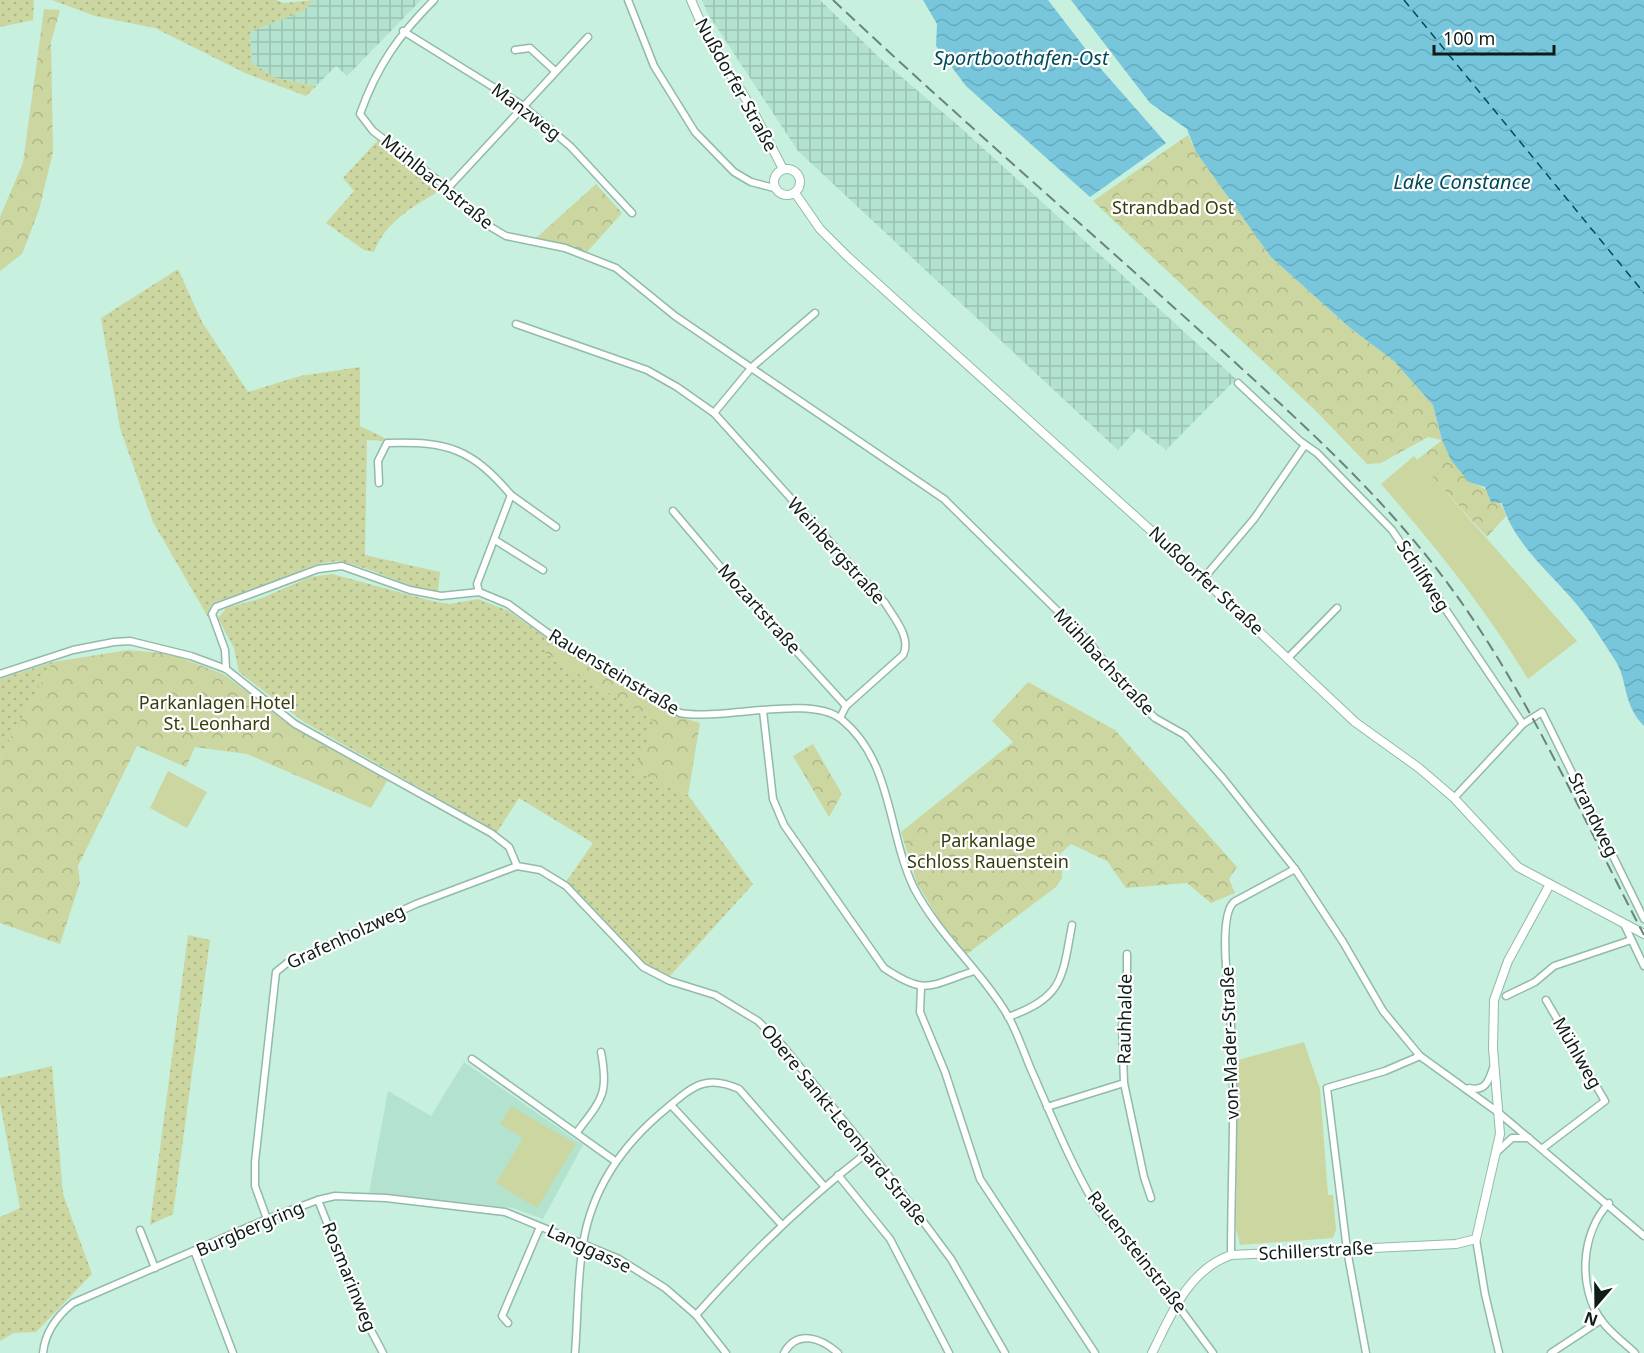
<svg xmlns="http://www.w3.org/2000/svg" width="1644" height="1353" font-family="'Noto Sans',sans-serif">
  <defs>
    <pattern id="industrial-grid" width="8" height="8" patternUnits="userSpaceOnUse" patternTransform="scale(1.5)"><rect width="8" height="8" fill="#b3e3ce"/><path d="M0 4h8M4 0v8" fill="none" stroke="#99c2b0"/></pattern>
    <pattern id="grass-dots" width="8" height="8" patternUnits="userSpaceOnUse" patternTransform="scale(1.5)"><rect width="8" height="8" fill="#ccd6a0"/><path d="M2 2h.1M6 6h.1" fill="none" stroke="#aeb789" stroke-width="1.8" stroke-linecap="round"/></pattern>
    <pattern id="forest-crowns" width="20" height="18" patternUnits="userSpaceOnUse" patternTransform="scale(1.5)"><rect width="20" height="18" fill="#ccd6a0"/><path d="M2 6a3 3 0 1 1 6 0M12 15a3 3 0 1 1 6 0" fill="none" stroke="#aeb789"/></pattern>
    <pattern id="water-waves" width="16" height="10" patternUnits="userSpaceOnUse" patternTransform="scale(1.5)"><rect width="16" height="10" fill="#77c6dc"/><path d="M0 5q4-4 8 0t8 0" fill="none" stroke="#66aabc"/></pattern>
  </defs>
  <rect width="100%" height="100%" fill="#c7f0de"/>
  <path fill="#b3e3ce" d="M464 1062 583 1145 543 1219 513 1208 369 1193 388 1091 431 1116Z"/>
  <g fill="url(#industrial-grid)">
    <path d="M314 0H421L347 76 336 66 316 86 275 78 252 63 250 32 303 11Z"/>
    <path d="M702 0H820L883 61 961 128 1237 380 1233 382 1166 450 1138 428 1118 450 798 151 708 14Z"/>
  </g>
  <g fill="url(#grass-dots)">
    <path d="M0 0H34L33 20 0 27Z"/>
    <path d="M52 0H276L284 3 314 0 303 11 250 32 252 63 275 78 316 86 306 96 245 73 155 28 95 16Z"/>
    <path d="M378 140 441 190C415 205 385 222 374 252L364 250 326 223 354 191 343 178Z"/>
    <path d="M178 269 202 322 248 392 300 376 360 367V426L391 441 367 440 365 555 440 572 438 592C404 587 374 568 341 562 319 558 279 582 258 590 242 596 226 596 211 606L208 617 153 522 120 428 101 318Z"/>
    <path d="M332 574 432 601 449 604 478 599 509 611 551 641 545 653 656 722 636 771 688 795 753 884 670 976 644 963 566 882 593 843 519 798 497 832 304 722 239 672 234 648 218 618 227 608 262 598 310 577Z"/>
    <path d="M53 662 0 757V679Z"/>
    <path d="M188 935 210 940 173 1214 150 1225Z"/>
    <path d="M52 1066 63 1194 92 1274 36 1332 14 1333 0 1341V1217L20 1208 0 1103V1078Z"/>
  </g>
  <g fill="url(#forest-crowns)">
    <path d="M44 9 60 10 51 42 53 152 39 210 22 254 0 271V217L23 163Z"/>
    <path d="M1188 135 1196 152 1271 257 1349 327 1394 361 1433 405 1442 440 1469 482C1488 488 1500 497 1506 516L1487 537 1417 460 1442 440 1428 437 1381 463 1367 464 1317 412 1093 201Z"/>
    <path d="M596 184 622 213 587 252 535 239Z"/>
    <path d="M551 641 674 715 700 723 688 795 635 771 655 722 545 653Z"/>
    <path d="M128 650 171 654 223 674 289 723 389 778 371 808 247 754 195 747 186 767 137 746 78 866 80 882 60 944 0 923V757L53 662Z"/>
    <path d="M1028 682 1115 730 1237 867 1229 879 1235 893 1211 903 1187 883 1126 888 1107 861 1071 844 1060 854 1062 878 1056 887 967 954 939 920 917 883 901 832 1013 742 992 721Z"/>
    <path d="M813 744 842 794 829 817 793 756Z"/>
  </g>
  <g fill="#ccd6a0">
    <path d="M1144 172 1154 186 1127 204 1117 191Z"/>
    <path d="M1414 456 1577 641 1528 679C1485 608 1436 547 1381 484Z"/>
    <path d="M168 771 207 792 187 828 150 808Z"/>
    <path d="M1304 1042 1320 1089 1328 1195H1333L1336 1230 1333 1238 1240 1245 1236 1229 1238 1060Z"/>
    <path d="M511 1106 576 1144 537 1208 496 1183 523 1138 500 1124Z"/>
  </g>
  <g fill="url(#water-waves)">
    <path d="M923 0H1048L1101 69 1166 143 1090 197 966 86 936 46 937 24Z"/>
    <path d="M1071 0H1644V726C1622 704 1628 679 1615 660 1603 642 1592 623 1578 606 1552 574 1514 545 1502 503L1491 502 1485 487 1469 482 1451 460 1442 440 1433 405 1394 361 1349 327 1271 257 1196 152 1187 129 1150 103Z"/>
  </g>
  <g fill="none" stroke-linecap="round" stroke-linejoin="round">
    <path stroke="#004a59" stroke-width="1.5" stroke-dasharray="8 6" stroke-linecap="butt" d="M1404 0 1644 293"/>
    <g stroke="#92baa9" stroke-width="9">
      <g id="minor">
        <path d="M434 0C398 36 377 66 360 114L373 131 448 188 484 223 506 236 565 248 616 268 675 316 944 499 1088 641 1131 695 1155 718 1185 735 1222 777 1295 869 1343 942 1383 1011 1420 1056 1499 1113 1644 1236"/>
        <path d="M628 0 654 66 695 132 734 172 751 182 774 188"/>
        <path d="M403 31 522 105 571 147 632 213"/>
        <path d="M515 50 530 48 555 71"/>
        <path d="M448 188 588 37"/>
        <path d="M815 313 752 367 714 413 885 603C894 618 912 638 903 655L846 706 840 718"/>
        <path d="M516 324 647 370 677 387 714 413"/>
        <path d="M1238 383 1300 441 1317 453 1392 530 1523 724"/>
        <path d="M379 483 378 461 387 443C448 441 472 449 511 495L477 584 479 592"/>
        <path d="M511 495 556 527"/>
        <path d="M673 511 729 577 846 706"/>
        <path d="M495 540 543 570"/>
        <path d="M1203 579 1254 519 1305 445"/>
        <path d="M1288 658 1337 608"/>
        <path d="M226 669 225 650 212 614 216 607 318 569 342 566 410 590 441 596 479 592 508 604 568 648 680 713C722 721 810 694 841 719 893 761 887 832 914 888 939 936 981 970 1008 1016 1017 1032 1023 1050 1030 1067 1050 1112 1069 1160 1094 1203 1104 1219 1120 1233 1132 1248 1160 1282 1187 1317 1213 1353"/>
        <path d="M0 674 73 650 114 642 130 641 191 656 226 669 295 724 491 833 509 847 517 866"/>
        <path d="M763 711 773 799 784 825 884 968C926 996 928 986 974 971"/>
        <path d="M1454 798 1523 724 1542 712 1644 919"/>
        <path d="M1624 924 1644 966"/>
        <path d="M921 988 920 1012 945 1072 980 1179 1095 1353"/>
        <path d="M1506 996 1535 982 1554 966 1631 940"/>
        <path d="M1008 1017C1064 997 1062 978 1072 925"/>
        <path d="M472 1059 615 1161"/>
        <path d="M1124 1083 1144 1177 1151 1198"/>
        <path d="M1469 1088C1485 1092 1489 1081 1493 1068"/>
        <path d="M671 1105 782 1225"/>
        <path d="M1047 1107 1124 1083 1122 1026 1127 1003V954"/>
        <path d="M577 1132C602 1099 609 1094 601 1052"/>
        <path d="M1543 1148 1605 1101 1546 1000"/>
        <path d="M1498 1151 1512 1138H1529"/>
        <path d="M838 1175 890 1239 949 1353"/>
        <path d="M318 1200 366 1321 383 1353"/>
        <path d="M1609 1203C1581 1232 1577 1288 1602 1321 1610 1333 1625 1343 1635 1353"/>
        <path d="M267 1219 255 1186V1162L276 972 287 963 416 904 517 866 540 870 566 886 643 967 670 981 715 995 758 1021 783 1046 896 1185 951 1259 1005 1353"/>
        <path d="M140 1230 155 1268"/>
        <path d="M1476 1239 1485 1294 1499 1353"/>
        <path d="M195 1253 233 1353"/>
        <path d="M1231 1255C1231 1170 1237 1085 1229 1000 1227 980 1219 915 1234 902L1295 869"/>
        <path d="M696 1315C749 1255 806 1200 869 1151"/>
        <path d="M508 1323 502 1316 540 1227"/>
        <path d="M43 1353C45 1332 57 1316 73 1303L267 1219 318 1200 335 1196 386 1198 505 1212 619 1259 665 1288 696 1315 726 1353"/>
        <path d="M575 1353C578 1317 577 1280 583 1244 592 1187 624 1143 667 1108 693 1086 706 1074 739 1089L824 1186"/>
        <path d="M784 1353C797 1329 821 1338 838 1353"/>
        <path d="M1366 1353 1347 1250 1327 1088 1385 1071 1420 1056"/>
        <path d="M1551 1353 1601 1320"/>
      </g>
    </g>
    <g stroke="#92baa9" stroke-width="10">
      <g id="tertiary">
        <path d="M691 0 707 37 751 107 783 169"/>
        <circle cx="787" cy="182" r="13"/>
        <path d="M795 193 820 229 848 257 1167 545 1355 722 1419 768 1454 798 1518 867 1644 934"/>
        <path d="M1152 1353C1171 1315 1188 1270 1231 1255L1456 1244 1476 1239 1500 1134 1493 1048 1494 1000 1508 961 1549 886"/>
      </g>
    </g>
    <use href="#minor" stroke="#fff" stroke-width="6"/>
    <use href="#tertiary" stroke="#fff" stroke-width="8"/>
    <path stroke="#698579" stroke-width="2" stroke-dasharray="12 6" stroke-linecap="butt" d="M833 0C949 109 1070 214 1188 320 1274 398 1361 473 1433 564 1521 676 1578 810 1644 935"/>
  </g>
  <g text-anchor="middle" stroke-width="4.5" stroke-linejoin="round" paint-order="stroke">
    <g font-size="18" fill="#0e1d17" stroke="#fff">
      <text transform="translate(736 85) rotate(61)" y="6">Nußdorfer Straße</text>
      <text transform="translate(526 112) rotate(37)" y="6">Manzweg</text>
      <text transform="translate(437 182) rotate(39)" y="6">Mühlbachstraße</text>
      <text transform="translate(836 551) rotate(48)" y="6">Weinbergstraße</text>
      <text transform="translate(1423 576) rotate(57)" y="6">Schilfweg</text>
      <text transform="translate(1206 581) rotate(43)" y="6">Nußdorfer Straße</text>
      <text transform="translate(759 609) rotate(48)" y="6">Mozartstraße</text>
      <text transform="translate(1104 662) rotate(47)" y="6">Mühlbachstraße</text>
      <text transform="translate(614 672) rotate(31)" y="6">Rauensteinstraße</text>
      <text transform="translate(1593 815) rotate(64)" y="6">Strandweg</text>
      <text transform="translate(346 937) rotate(-25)" y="6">Grafenholzweg</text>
      <text transform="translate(1125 1019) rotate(-89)" y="6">Rauhhalde</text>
      <text transform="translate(1230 1043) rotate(-92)" y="6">von-Mader-Straße</text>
      <text transform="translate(1577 1053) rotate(60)" y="6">Mühlweg</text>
      <text transform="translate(844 1125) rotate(51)" y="6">Obere Sankt-Leonhard-Straße</text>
      <text transform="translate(250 1229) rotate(-23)" y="6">Burgbergring</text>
      <text transform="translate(589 1249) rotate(25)" y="6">Langgasse</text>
      <text transform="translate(1316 1251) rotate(-3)" y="6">Schillerstraße</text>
      <text transform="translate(1137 1252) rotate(52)" y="6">Rauensteinstraße</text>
      <text transform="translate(349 1277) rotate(68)" y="6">Rosmarinweg</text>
    </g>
    <g font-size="18" fill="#373d0d" stroke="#fff">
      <text x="1173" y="214">Strandbad Ost</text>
      <text x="217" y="709">Parkanlagen Hotel<tspan x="217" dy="21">St. Leonhard</tspan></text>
      <text x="988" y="847">Parkanlage<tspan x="988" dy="21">Schloss Rauenstein</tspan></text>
    </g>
    <g font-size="20" font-style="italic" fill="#004a59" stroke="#fff">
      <text x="1021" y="65">Sportboothafen-Ost</text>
      <text x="1462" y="189">Lake Constance</text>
    </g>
  </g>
  <g transform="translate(1596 1305) rotate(200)" stroke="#ffffff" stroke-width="4.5" paint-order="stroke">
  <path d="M0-4.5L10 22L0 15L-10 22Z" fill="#0e1d17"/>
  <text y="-9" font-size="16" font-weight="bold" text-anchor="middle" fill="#0e1d17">N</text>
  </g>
  <path d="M1434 45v9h120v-9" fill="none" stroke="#0e1d17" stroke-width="3"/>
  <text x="1443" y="45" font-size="18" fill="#0e1d17" stroke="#ffffff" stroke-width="4.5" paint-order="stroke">100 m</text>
</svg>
